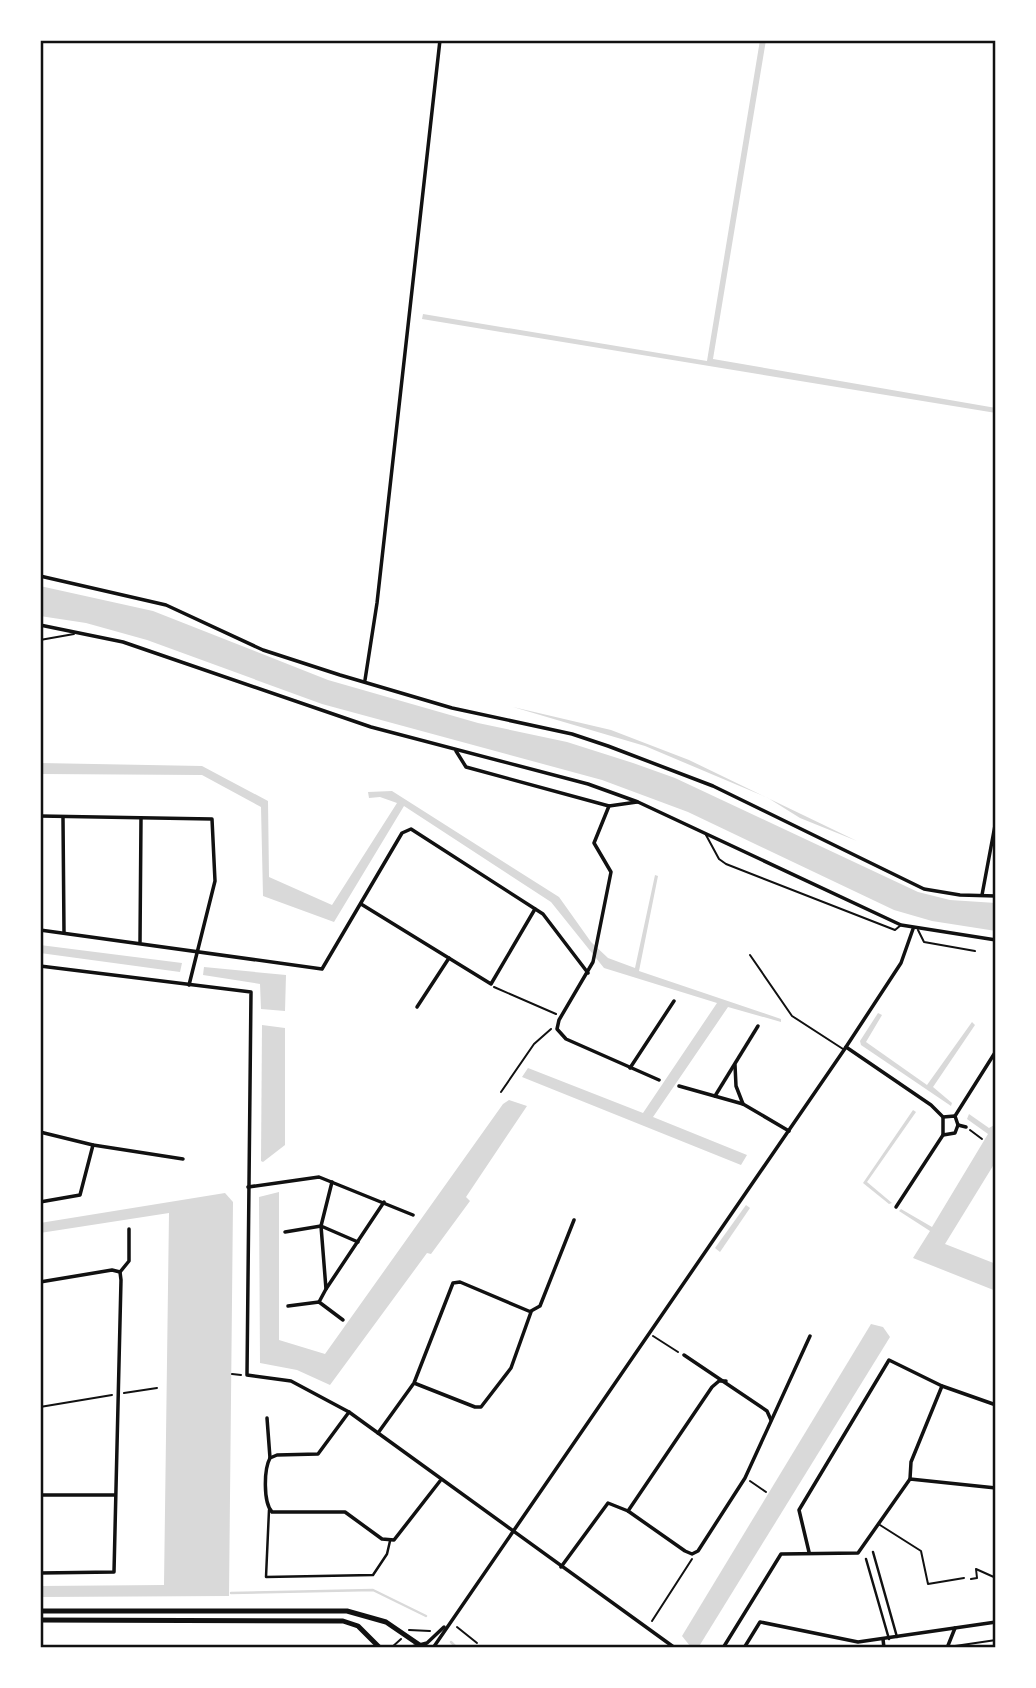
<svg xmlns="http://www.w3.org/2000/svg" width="1036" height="1688" font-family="'IBM Plex Serif',serif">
  <rect width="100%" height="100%" fill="#fff"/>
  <g fill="#d9d9d9">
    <path d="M760 40H766L713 359 996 408V413L422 319 423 314 707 361Z"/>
    <path d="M40 586 153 611 328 680 478 723 567 742 633 763 675 778 918 892 950 900 996 903V931L932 921 894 910 688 812 602 780 322 704 147 640 86 623 40 616Z"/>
    <path d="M513 707 611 730 689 760 857 841 800 818 768 798 645 746Z"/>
    <path d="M40 763 202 766 268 801 269 877 332 905 397 803 380 797 369 798 368 792 392 791 559 897 591 942 608 958 635 968 655 875 658 876 639 971 781 1019V1022L728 1007 653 1117 747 1155 741 1165 522 1077 528 1068 643 1113 717 1003 604 968 551 902 404 806 334 922 263 896 261 807 202 775 42 774Z"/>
    <path d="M40 945 182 963 180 972 40 953Z"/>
    <path d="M204 967 286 975 285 1011 261 1009 260 984 203 975Z"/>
    <path d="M878 1013 882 1015 866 1042 927 1085 972 1022 975 1025 933 1087 952 1103 951 1106 861 1045 860 1041Z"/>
    <path d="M262 1025 285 1028V1145L263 1162 261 1161Z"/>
    <path d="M509 1100 527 1106 466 1197 470 1201 431 1254 427 1253 330 1385 297 1370 260 1363 259 1197 279 1192V1340L325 1354 503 1104Z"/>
    <path d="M913 1110 916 1112 867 1182 892 1203 889 1204 863 1183Z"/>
    <path d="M969 1114 989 1128 996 1124V1161L945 1244 996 1264V1291L913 1258 930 1231 899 1211 901 1209 932 1227 988 1134 967 1119Z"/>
    <path d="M225 1193 233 1202 229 1596 40 1597V1586L164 1585 169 1213 40 1233V1223Z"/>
    <path d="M746 1205 750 1208 720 1252 715 1248Z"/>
    <path d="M871 1324 883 1327 890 1337 698 1648 690 1646 682 1636Z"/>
  </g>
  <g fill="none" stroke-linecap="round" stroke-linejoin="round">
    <g stroke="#d9d9d9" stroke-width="2.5">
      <path d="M231 1593 373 1590 426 1616"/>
      <path d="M451 1642 457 1648"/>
    </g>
    <g stroke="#111" stroke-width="2">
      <path d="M494 987 556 1014"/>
      <path d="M501 1092 534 1044 551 1029"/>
      <path d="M970 1130 982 1139"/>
      <path d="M653 1336 678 1352"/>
      <path d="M232 1374 241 1375"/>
      <path d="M124 1393 157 1388"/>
      <path d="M40 1407 112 1395"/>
      <path d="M750 1481 766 1492"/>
      <path d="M996 1519V1520"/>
      <path d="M971 1579 977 1578 976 1569 996 1578"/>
      <path d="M652 1621 692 1559"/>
      <path d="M457 1627 477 1643"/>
      <path d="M409 1630 430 1631"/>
      <path d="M955 1646 996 1640"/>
      <path d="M391 1648 401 1639"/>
    </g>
    <g stroke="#111" stroke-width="2">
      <path d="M40 640 74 634"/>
      <path d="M706 835 719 859 726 864 895 930 901 925"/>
      <path d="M918 930 924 942 975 951"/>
      <path d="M750 955 792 1016 843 1049"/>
      <path d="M880 1525 921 1551 928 1584 964 1578"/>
    </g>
    <g stroke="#111" stroke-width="2.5">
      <path d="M269 1510 266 1577 373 1575 387 1554 390 1541"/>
      <path d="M873 1552 897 1637"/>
      <path d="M866 1559 889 1639"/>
    </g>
    <g stroke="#111" stroke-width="3.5">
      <path d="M40 576 166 605 263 650 340 675 452 708 572 734 608 746 713 786 924 889 960 895 996 896"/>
      <path d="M40 625 123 642 371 727 588 784 638 802 901 925 996 940"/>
      <path d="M365 680 377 603 440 40"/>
      <path d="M456 751 466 767 609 806"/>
      <path d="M637 802 609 806 594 843 611 872 593 962 559 1020 557 1029 566 1039 659 1080"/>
      <path d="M40 816 212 819 215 881 189 985"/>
      <path d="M63 818 64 933"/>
      <path d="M982 895 996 820"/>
      <path d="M361 904 491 984 535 909"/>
      <path d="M40 930 322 969 402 833 411 829 543 914 588 973"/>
      <path d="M140 942 141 818"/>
      <path d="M40 966 251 992 247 1375 291 1381 349 1412 675 1648"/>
      <path d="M417 1007 449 958"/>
      <path d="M846 1047 931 1105 943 1117 955 1116 958 1125"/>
      <path d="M735 1065 736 1086 743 1104"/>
      <path d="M630 1068 674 1001"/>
      <path d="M679 1086 743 1104 789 1131"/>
      <path d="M715 1096 758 1026"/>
      <path d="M955 1116 996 1051"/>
      <path d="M943 1118V1135L955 1133 958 1125"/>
      <path d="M958 1125 966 1127"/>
      <path d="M40 1132 93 1145 183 1159"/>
      <path d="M332 1182 321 1226 326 1289 384 1202"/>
      <path d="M248 1187 319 1177 413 1215"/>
      <path d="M40 1202 80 1195 93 1145"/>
      <path d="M896 1207 943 1135"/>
      <path d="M285 1232 321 1226 358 1242"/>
      <path d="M120 1272 129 1261V1229"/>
      <path d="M40 1282 112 1270 120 1272 121 1280 114 1572 40 1573"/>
      <path d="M319 1302 326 1289"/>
      <path d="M288 1306 319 1302 343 1320"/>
      <path d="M531 1311 540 1306 574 1220"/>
      <path d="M684 1355 767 1411 771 1420"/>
      <path d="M349 1412 318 1454 277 1455 270 1458C264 1469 263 1502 272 1512H345L382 1539 394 1540 440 1481"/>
      <path d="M267 1418 270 1458"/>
      <path d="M378 1433 414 1383 453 1283 460 1282 531 1312 511 1368 481 1407H475L414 1383"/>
      <path d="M910 1479 911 1462 942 1386"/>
      <path d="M40 1495H115"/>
      <path d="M628 1511 712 1387 719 1381H726"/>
      <path d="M809 1552 799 1510 889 1360 942 1386 996 1405"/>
      <path d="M561 1567 608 1503 628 1511 685 1551 692 1554 698 1551 745 1478 810 1336"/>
      <path d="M883 1639 884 1648"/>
      <path d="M483 1647 556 1648"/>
      <path d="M408 1648 427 1643 444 1627"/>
      <path d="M433 1648 844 1050 901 963 913 929"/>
      <path d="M723 1648 781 1554 858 1553 910 1479 996 1488"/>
      <path d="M744 1648 760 1622 858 1642 996 1622"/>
      <path d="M947 1648 955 1628"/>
    </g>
    <g stroke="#111" stroke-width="5">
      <path d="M40 1611H347L386 1622 424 1648"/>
      <path d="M40 1620 343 1621 358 1626 380 1648"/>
    </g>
  </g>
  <rect width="1036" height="1688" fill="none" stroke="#ffffff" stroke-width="84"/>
  <rect x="42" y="42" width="952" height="1604" fill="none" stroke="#111" stroke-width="2.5"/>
</svg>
